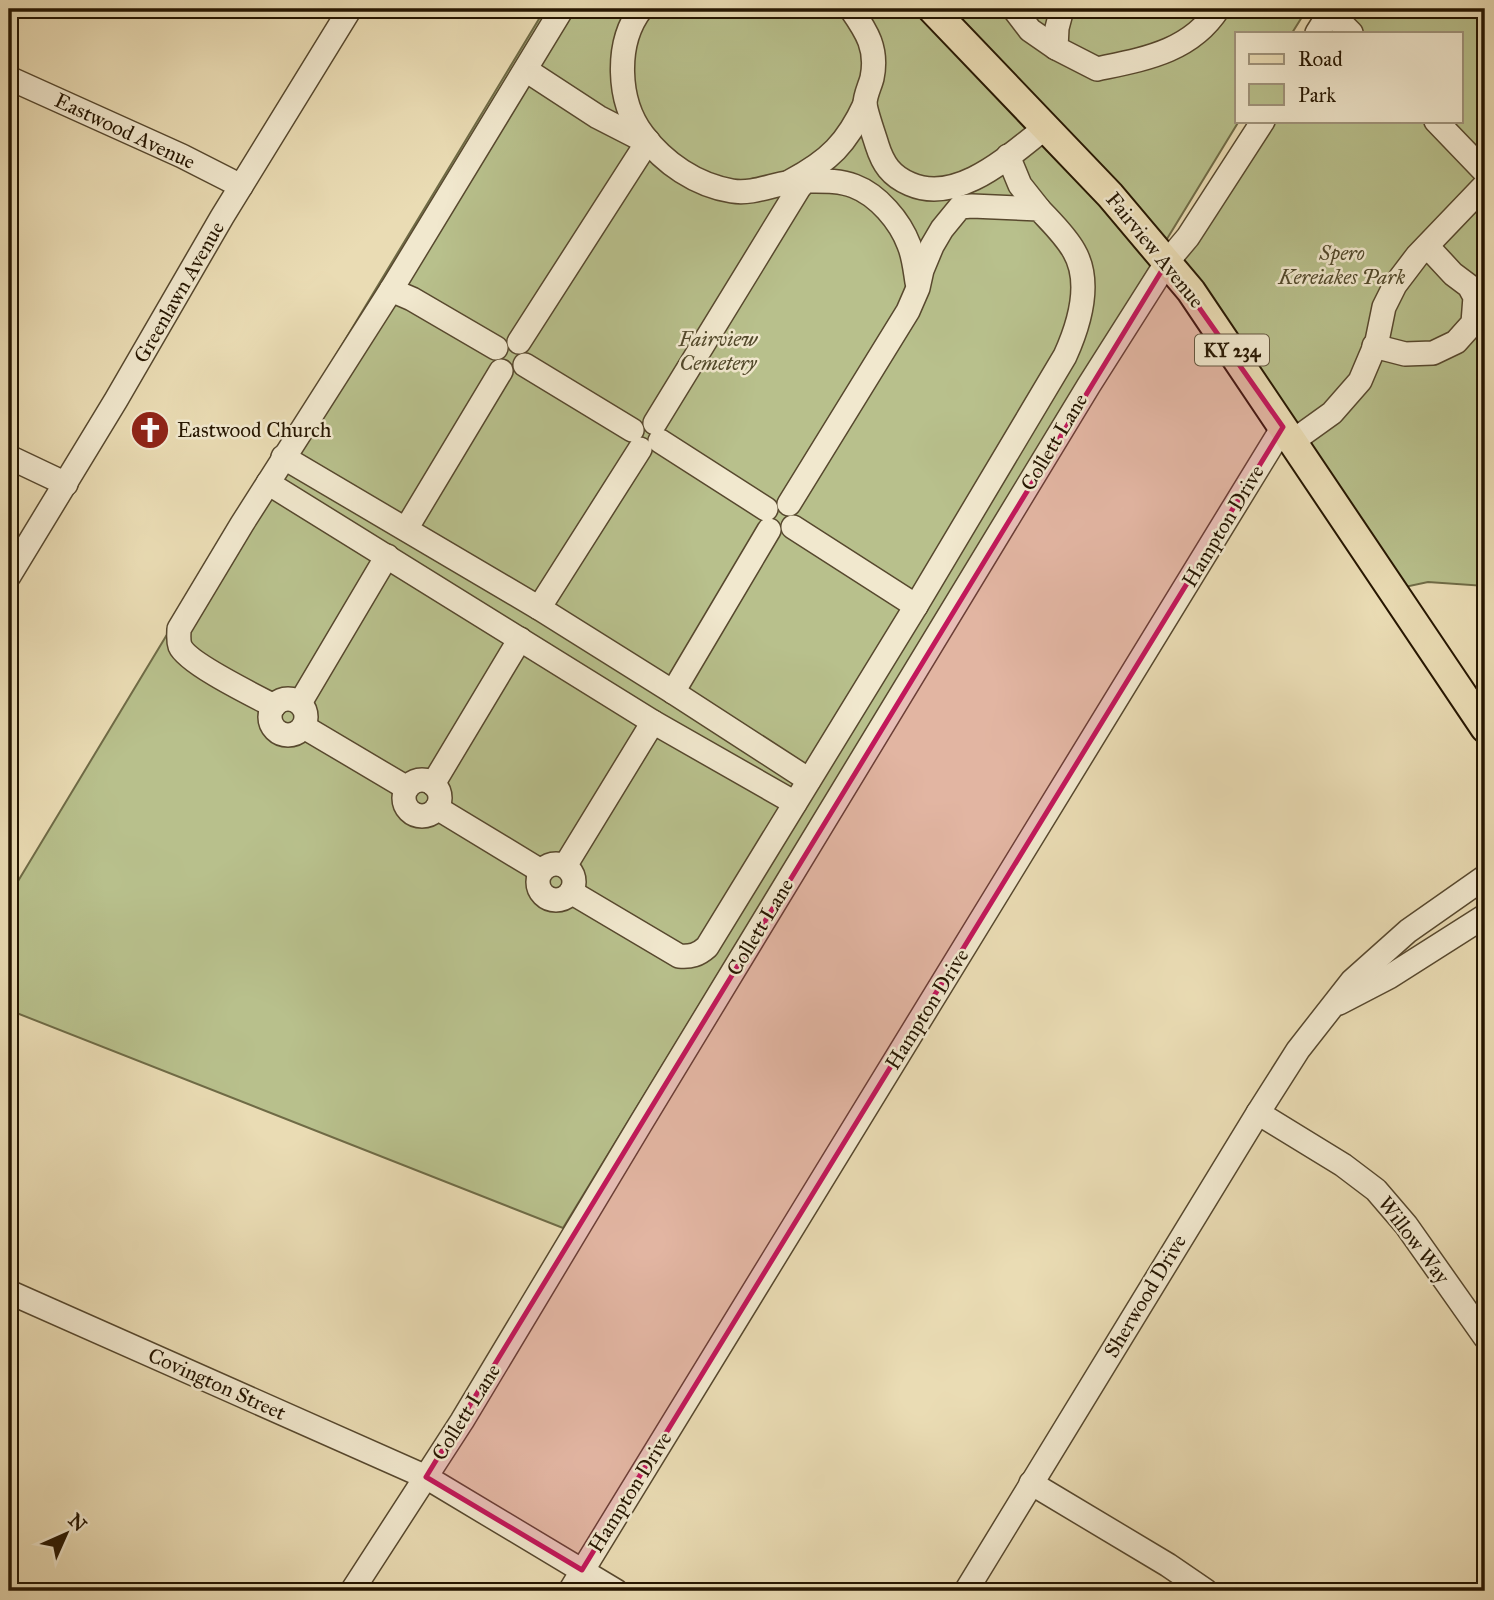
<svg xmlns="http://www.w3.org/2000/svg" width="1494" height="1600" font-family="'IM FELL Great Primer',serif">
  <rect width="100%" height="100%" fill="#eadcb4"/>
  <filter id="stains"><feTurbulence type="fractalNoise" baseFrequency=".00286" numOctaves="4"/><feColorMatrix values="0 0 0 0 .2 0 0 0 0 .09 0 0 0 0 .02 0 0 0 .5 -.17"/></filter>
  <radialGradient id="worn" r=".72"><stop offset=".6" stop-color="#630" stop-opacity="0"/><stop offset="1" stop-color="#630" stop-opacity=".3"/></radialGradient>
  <g fill="#b8c08c" stroke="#6f6b46" stroke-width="2">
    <path d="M545 9H1307L1292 33H1237V121H1239L563 1228 9 1010V896Z"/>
    <path d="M1332 9H1485V586L1428 582 1391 590 1167 262 1259 121H1461V33H1316Z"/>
  </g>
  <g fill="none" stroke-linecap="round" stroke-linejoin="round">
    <g stroke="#57482e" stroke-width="26">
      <g id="minor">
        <path d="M641 9C615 43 617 101 643 135 664 163 696 185 732 191 757 195 780 180 805 181"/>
        <path d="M851 9C867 32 878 49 872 78 870 86 865 95 865 104 866 113 874 135 877 145 883 164 891 176 910 184 958 205 1010 155 1045 128"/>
        <path d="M1014 9 1030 30 1056 48"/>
        <path d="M1062 9 1057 28 1056 48 1097 69C1144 59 1190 52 1218 9"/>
        <path d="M1330 12 1351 33"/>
        <path d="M1317 33 1332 9"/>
        <path d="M9 78 182 156 241 186"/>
        <path d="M1436 121 1485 172"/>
        <path d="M1008 156 1020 185 1039 209"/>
        <path d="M791 181C829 161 847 143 865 104"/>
        <path d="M391 290 412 299 496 348"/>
        <path d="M519 342 648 141 639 138 598 117 526 70"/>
        <path d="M1374 346 1405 354 1433 353 1456 342 1473 323 1475 297 1469 286 1453 274 1427 246"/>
        <path d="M525 365 632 430"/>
        <path d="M655 423 799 188 805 181C822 181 839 180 854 186 878 195 900 221 909 245 914 257 915 270 917 282"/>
        <path d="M660 441 766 509"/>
        <path d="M1293 441 1332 413 1360 381 1377 341 1384 307 1395 285 1417 256 1485 185"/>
        <path d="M9 457 66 484"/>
        <path d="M283 457 539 608 673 692 809 780"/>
        <path d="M268 483 653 722 795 803"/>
        <path d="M793 527 916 606"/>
        <path d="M406 529 501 371"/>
        <path d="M9 576 116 400 222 217 350 9"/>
        <path d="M539 608 640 449"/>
        <path d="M673 692 769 530"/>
        <circle cx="288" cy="717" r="18"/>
        <path d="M300 703 387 556"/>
        <path d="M274 706C255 696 187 663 180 646 178 640 179 635 179 629L242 524 391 290 562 9"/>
        <path d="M304 727 407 788"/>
        <circle cx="422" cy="798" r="18"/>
        <path d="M433 784 520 639"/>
        <path d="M437 808 541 871"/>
        <circle cx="556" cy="882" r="18"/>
        <path d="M565 866 653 722"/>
        <path d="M571 892 679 956C691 957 698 955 707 947L916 606 1065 356C1079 325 1092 282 1074 251 1065 235 1051 222 1039 209L972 206 960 207 942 229 932 246 922 270 918 288 908 311 789 504"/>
        <path d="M1339 1003 1389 977 1485 916"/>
        <path d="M1258 1113 1343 1165 1376 1190 1406 1225 1485 1337"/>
        <path d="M9 1292 426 1477 616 1591"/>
        <path d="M1031 1483 1168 1565 1206 1591"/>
        <path d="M352 1591 462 1421 641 1123 1089 385 1167 262 1188 237 1263 121"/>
        <path d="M570 1591 1283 427"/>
        <path d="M966 1591 1258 1113 1298 1050 1352 981 1408 931 1485 877"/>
      </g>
    </g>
    <g stroke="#261601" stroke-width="32">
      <path id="major" d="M932 9 1110 195 1191 291 1485 728"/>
    </g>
    <use href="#minor" stroke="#f1e8ce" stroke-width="23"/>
    <use href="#major" stroke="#eadcb4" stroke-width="28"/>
  </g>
  <path fill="#c2185b" fill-opacity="0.2" stroke="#c2185b" stroke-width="5" stroke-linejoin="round" d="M1167 262 1283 427 582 1570 426 1477Z"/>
  <defs>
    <g id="church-disc" transform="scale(2.0125)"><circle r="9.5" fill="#8f2418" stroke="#f1e8ce"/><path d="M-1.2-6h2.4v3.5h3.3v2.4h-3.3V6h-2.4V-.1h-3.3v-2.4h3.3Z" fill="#fff"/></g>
  </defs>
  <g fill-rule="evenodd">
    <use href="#church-disc" x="150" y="430"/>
  </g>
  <g text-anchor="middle" stroke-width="5" stroke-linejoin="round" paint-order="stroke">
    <rect fill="#f1e8ce" stroke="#63553e" stroke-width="2" x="1195" y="334.5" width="74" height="31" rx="5"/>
    <g font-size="19" font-weight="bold" fill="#261601">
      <text x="1232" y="357">KY 234</text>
    </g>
    <g font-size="21" fill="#261601" stroke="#f1e8ce">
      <text transform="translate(125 131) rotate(25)" y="7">Eastwood Avenue</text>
      <text transform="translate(1155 250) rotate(51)" y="7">Fairview Avenue</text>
      <text transform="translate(179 292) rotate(-60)" y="7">Greenlawn Avenue</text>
      <text transform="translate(1054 442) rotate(-59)" y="7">Collett Lane</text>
      <text transform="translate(1223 526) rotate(-59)" y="7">Hampton Drive</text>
      <text transform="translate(760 927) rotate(-59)" y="7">Collett Lane</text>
      <text transform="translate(927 1009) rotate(-58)" y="7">Hampton Drive</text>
      <text transform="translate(1414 1240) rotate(53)" y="7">Willow Way</text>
      <text transform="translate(1145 1296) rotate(-59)" y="7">Sherwood Drive</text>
      <text transform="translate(217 1384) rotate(24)" y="7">Covington Street</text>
      <text transform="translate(466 1412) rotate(-58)" y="7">Collett Lane</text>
      <text transform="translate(630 1492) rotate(-58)" y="7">Hampton Drive</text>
    </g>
    <g font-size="21" font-style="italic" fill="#52492b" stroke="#f1e8ce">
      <text x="1342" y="260">Spero<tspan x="1342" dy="24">Kereiakes Park</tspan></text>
      <text x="718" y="346">Fairview<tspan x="718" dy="24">Cemetery</tspan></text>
    </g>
    <g font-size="21" fill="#261601" stroke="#f1e8ce" text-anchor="start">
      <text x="177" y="437">Eastwood Church</text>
    </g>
  </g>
  <rect width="1494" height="1600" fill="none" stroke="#eadcb4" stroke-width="35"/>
  <rect x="10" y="10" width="1473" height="1579" fill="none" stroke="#261601" stroke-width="3.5"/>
  <rect x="18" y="18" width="1459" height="1565" fill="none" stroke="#261601" stroke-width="2"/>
  <rect x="1235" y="32" width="228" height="91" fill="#f1e8ce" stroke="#a0947c" stroke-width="2"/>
  <rect x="1249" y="54" width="35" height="10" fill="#eadcb4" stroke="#a0947c" stroke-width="2"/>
  <text x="1298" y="66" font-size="21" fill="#261601">Road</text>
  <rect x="1249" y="84" width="35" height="21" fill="#b8c08c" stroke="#a0947c" stroke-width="2"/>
  <text x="1298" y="102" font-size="21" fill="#261601">Park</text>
  <g transform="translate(66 1534) rotate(45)" stroke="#f1e8ce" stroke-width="5" paint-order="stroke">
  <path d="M0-5L12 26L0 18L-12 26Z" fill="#261601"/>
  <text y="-10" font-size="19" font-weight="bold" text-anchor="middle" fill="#261601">N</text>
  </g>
  <rect width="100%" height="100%" filter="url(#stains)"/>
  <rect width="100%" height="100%" fill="url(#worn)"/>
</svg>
